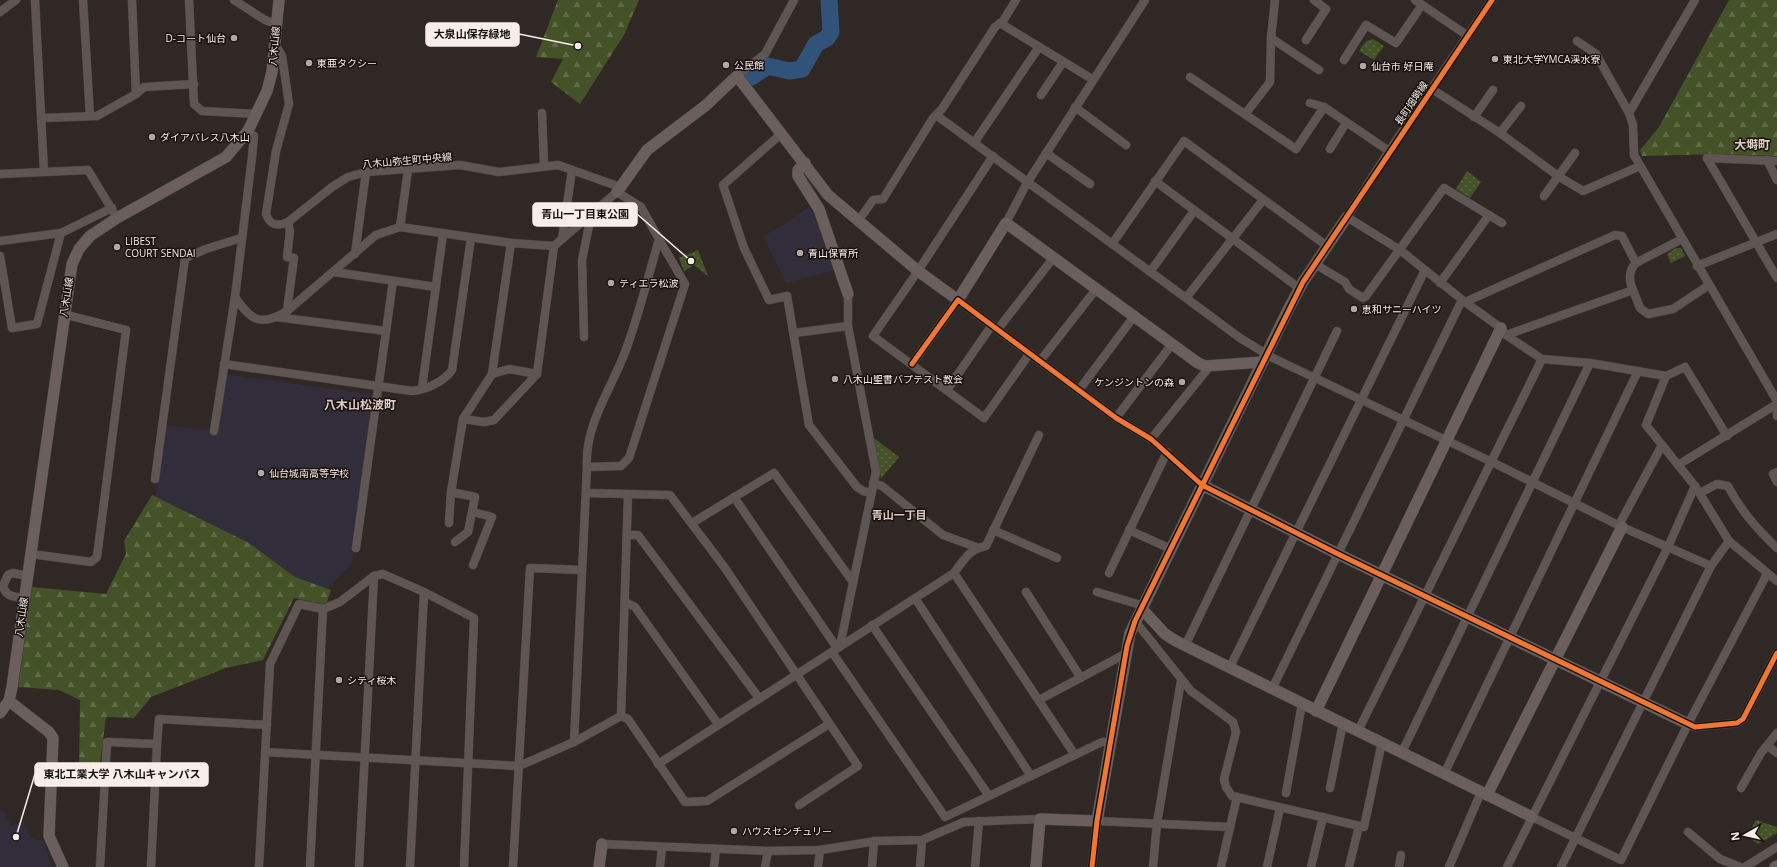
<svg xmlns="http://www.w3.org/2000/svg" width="1777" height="867" font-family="'Open Sans','Noto Sans JP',sans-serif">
  <defs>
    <pattern id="green-dots" width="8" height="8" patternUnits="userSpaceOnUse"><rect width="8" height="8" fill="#445228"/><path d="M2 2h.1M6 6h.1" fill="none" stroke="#606b47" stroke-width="1.8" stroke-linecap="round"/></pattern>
    <pattern id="forest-firs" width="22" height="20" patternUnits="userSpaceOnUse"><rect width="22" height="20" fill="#445228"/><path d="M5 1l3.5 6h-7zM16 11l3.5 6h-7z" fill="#606b47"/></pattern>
  </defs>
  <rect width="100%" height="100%" fill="#302824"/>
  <g fill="#322d3b">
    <path d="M809 207 815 215 836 270 786 283 763 236 782 226Z"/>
    <path d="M225 374 375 395 352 563 328 589H307L153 515 166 425 217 432Z"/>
    <path d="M3 810 11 826 23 821 28 834 35 840 43 841 53 867H0V811Z"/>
  </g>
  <g fill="url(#green-dots)">
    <path d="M1373 39 1384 46 1374 60 1359 51 1366 41Z"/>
    <path d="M1467 171 1481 182 1470 198 1456 189Z"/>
    <path d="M1676 248H1681L1685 256 1671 263 1667 254Z"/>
    <path d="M698 250 708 276 694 265 684 271 679 258Z"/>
    <path d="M874 438 899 457 881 479Z"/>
    <path d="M1756 820 1777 827V833L1758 844 1747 836Z"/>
  </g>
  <g fill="url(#forest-firs)">
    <path d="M558 0H639L624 35 580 104 551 82 563 59 536 57Z"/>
    <path d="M1729 0H1777V156L1721 154 1642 156 1640 150 1659 127Z"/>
    <path d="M152 495 249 543 295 577 331 590 327 602 322 604 294 598 263 660 226 668 151 697 134 718 106 717 99 771 79 774 80 700 59 690 18 687 32 587 106 594 126 554 124 541Z"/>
  </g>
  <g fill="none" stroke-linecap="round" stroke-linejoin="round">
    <path stroke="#315279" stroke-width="17" d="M751 77 768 66 789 71 802 69 816 44 827 38 831 32 829 0"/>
    <g stroke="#4b4440" stroke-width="9">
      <g id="street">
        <path d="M35 0 44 172"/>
        <path d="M83 0 90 116"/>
        <path d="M132 0 136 94"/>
        <path d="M189 0 194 104 202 111 257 114"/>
        <path d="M234 0 265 20 276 24"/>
        <path d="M1415 0 1468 36"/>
        <path d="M1492 0 1389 151 1347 217 1400 250 1465 302 1501 328 1506 335 1542 359 1590 363 1666 376 1685 367 1727 436"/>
        <path d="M0 12 16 0"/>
        <path d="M1000 23 1092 79"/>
        <path d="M1271 38 1319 70"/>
        <path d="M1306 40 1326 9 1314 0"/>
        <path d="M1577 41 1596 54 1629 113 1633 125 1634 155 1777 401"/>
        <path d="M275 44 282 56 289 104 276 151 266 214C270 225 277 227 288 222L332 187 348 177 366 172 460 165 499 172 558 165 620 187"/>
        <path d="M1344 60 1366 25 1396 43 1422 5"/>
        <path d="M737 76 765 54 794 0"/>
        <path d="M1190 77 1296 149 1324 107"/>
        <path d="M1432 89 1500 133 1558 176 1583 191 1640 166"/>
        <path d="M1041 95 1063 62"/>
        <path d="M1310 103 1324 107 1389 151"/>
        <path d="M1075 107 1126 145"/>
        <path d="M542 113 544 165"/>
        <path d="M1246 113 1270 82 1271 38 1275 0"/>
        <path d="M1629 113 1695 0"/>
        <path d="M936 115 1186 298 1240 338 1273 358 1492 462 1622 527 1711 566"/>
        <path d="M1474 117 1493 90"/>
        <path d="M42 118 97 116 136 94 144 87 194 84"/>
        <path d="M1500 133 1521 106"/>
        <path d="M781 134 723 185 744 248 769 300 787 296 809 425 857 487 863 491 871 493"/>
        <path d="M974 143 1039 47"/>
        <path d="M1330 149 1346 123"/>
        <path d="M1046 153 1090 184"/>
        <path d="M993 156 918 271 873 336 984 418 1030 353"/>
        <path d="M1707 158 1777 278"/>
        <path d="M1707 158 1777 161"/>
        <path d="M1767 160 1777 180"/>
        <path d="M0 174 88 170 117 218"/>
        <path d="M1155 181 1299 288"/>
        <path d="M1544 196 1575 153"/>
        <path d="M859 220 873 200 883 199 933 118 942 109 995 27 1003 21 1016 0"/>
        <path d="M1006 223 1027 183 1145 0"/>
        <path d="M400 227 408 170"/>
        <path d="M562 239 572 170"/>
        <path d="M0 241 61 233"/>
        <path d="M1112 244 1184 141 1327 246"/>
        <path d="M355 254 366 172"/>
        <path d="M0 256 12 328 37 324 61 233 112 208"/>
        <path d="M1315 264 1345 282 1349 289 1363 298 1366 296 1444 188 1502 223"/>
        <path d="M1697 266 1777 234"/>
        <path d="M334 272 436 287"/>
        <path d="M1150 272 1194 211"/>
        <path d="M1440 283 1489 215"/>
        <path d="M1633 290 1640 308 1648 314 1673 309 1709 285"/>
        <path d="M235 297C251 321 261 327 287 311L376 235 400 227 511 243 554 246 617 192 641 207 659 239C649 274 640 310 628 344 615 384 584 423 587 467L574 742 519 766 265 752"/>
        <path d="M1186 298 1263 200"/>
        <path d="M1465 302 1615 235 1622 236 1636 263"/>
        <path d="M287 311 294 258 287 257 290 231 288 222"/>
        <path d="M276 317 386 331"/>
        <path d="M998 329 1054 257"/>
        <path d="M794 333 848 326"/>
        <path d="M1506 335 1633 290C1629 281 1628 271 1636 263L1682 239"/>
        <path d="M584 337 582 260 591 216"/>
        <path d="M1040 361 1097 288"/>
        <path d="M224 364 412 391C425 390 444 382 452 370L471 238"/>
        <path d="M912 364 958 300 1116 418 1151 439 1202 485"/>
        <path d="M492 374 509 369 537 374"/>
        <path d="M1666 376 1646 425 1695 486 1729 541 1777 581"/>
        <path d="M422 388 443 234"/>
        <path d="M947 390 992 325"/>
        <path d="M1079 390 1135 315"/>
        <path d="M1777 412V416"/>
        <path d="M1116 418 1172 344"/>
        <path d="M463 419 484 422 494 420 537 374 554 246"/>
        <path d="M214 431 235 297 252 157 254 136 248 131"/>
        <path d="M1151 439 1210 366"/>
        <path d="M1678 465 1777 404"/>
        <path d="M587 467 621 466 629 458 685 284 659 239"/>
        <path d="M1777 472 1773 474 1777 482"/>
        <path d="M155 479 185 258 206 249 241 238"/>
        <path d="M873 483 882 486 943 535 976 547"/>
        <path d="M586 493 670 495 725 568 858 766 799 805"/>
        <path d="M1700 493 1717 484 1728 486C1741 511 1757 529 1777 548"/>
        <path d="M734 497 837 648"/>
        <path d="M473 512 492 517 473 565"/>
        <path d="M449 523 451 492"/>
        <path d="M692 523 774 473 853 582"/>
        <path d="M1619 525 1662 445"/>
        <path d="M993 530 1057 558"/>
        <path d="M1129 530 1171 549"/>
        <path d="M627 535H638L759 698"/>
        <path d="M455 542 468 532 475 497 451 492 463 419 492 374 511 243"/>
        <path d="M356 548 393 281"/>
        <path d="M31 554 91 562 97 557 126 330 63 314"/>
        <path d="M954 573 1075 755"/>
        <path d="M1109 573 1167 452"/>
        <path d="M1026 592 1081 678"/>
        <path d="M1097 592 1144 606"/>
        <path d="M24 598C14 597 6 597 3 586L8 575 13 573 27 576"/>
        <path d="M915 598 1031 776"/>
        <path d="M625 602 635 607 718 724"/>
        <path d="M1135 621 1191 691 1233 722 1236 732 1224 779 1226 787 1232 796 1364 827 1382 742"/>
        <path d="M872 625 989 796"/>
        <path d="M840 646 876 472 848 326V294"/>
        <path d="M1185 646 1337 331"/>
        <path d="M832 652 945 817 1102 742H1110"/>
        <path d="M1230 667 1425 270"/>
        <path d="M1272 689 1462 300"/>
        <path d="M1039 700 1125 654"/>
        <path d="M621 716 628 494"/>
        <path d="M1688 724 1695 727 1737 723 1743 719 1777 653"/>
        <path d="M1358 731 1542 359"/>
        <path d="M574 742 621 716 628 719 685 802 707 801 829 724"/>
        <path d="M1768 746 1777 753"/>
        <path d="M1402 752 1590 363"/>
        <path d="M658 764 954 573C964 560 969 549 986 546L1039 435"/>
        <path d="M1444 774 1638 371"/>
        <path d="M1330 788 1343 723"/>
        <path d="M1741 788 1761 753 1777 733"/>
        <path d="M1286 793 1302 704"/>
        <path d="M1532 817 1621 860 1688 724 1767 574"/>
        <path d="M1230 827 1237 797"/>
        <path d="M1688 832 1720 859 1740 867"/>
        <path d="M602 844 768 851 820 850 876 841 922 840 964 822 1040 819"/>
        <path d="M100 867 107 742 157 744 159 719 267 725"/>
        <path d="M151 867 157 744"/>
        <path d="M259 867 270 664 299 604 323 609 340 602 374 576"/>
        <path d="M310 867 323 609"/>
        <path d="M359 867 374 576 383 574 424 592 474 618 464 867"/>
        <path d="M410 867 424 592"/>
        <path d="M513 867 530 568 582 570"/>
        <path d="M660 867 662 847"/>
        <path d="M714 867 716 849"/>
        <path d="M765 867 768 851"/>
        <path d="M818 867 820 850"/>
        <path d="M872 867 874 841"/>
        <path d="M920 867 922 840"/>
        <path d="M975 867 979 821"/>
        <path d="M1092 867 1097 821 1230 827 1221 867"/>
        <path d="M1153 867 1157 823 1181 681"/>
        <path d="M1267 867 1280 808"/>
        <path d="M1311 867 1323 817"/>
        <path d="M1349 867 1359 826"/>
        <path d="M1399 867 1401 855"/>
        <path d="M1449 867 1481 792"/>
        <path d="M1507 867 1668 547 1695 486"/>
        <path d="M1561 867 1711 566 1729 541"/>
        <path d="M1745 867 1777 847"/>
      </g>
    </g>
    <g stroke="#4b4440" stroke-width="12">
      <g id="secondary">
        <path d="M805 163 798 170V176L819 209 848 294"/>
        <path d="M617 192 647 150 705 106 737 76 828 195 918 271 958 300 1006 223 1198 363 1205 366 1263 362"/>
        <path d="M1202 485 1338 554 1688 724"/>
        <path d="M1142 609 1165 634 1176 641 1532 817"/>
        <path d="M9 701 49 732 53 738 49 836 63 867"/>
        <path d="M1316 711 1501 328"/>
        <path d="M0 713 9 701 12 687 72 264 79 249 90 236 117 218 226 157 248 131 267 91 272 72 279 0"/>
        <path d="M1487 795 1622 527"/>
        <path d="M599 867 602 844"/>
        <path d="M1036 867 1040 819 1097 821 1130 633 1289 308 1303 282 1347 217"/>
        <path d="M1775 867 1777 866"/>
      </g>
    </g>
    <use href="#street" stroke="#5f5653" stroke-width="8"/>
    <use href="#secondary" stroke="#6a5f5c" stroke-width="11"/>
    <g stroke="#18100d" stroke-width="8">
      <g id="cycleway">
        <path d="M912 364 958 300 1116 418 1151 439 1202 485 1338 554 1695 727 1737 723 1743 719 1777 653"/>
        <path d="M1092 867 1097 821 1127 646 1135 621 1303 282 1492 0"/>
      </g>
    </g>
    <use href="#cycleway" stroke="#f07635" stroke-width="5"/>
  </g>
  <g fill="#b2a8a3" stroke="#18100d" stroke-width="1.5">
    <circle cx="234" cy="38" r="4"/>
    <circle cx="1495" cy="59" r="4"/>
    <circle cx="309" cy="63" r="4"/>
    <circle cx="726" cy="65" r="4"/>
    <circle cx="1363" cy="66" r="4"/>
    <circle cx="152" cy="137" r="4"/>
    <circle cx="117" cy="247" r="4"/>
    <circle cx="800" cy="253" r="4"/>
    <circle cx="611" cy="283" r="4"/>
    <circle cx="1354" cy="309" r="4"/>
    <circle cx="835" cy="379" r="4"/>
    <circle cx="1182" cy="382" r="4"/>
    <circle cx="261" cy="473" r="4"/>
    <circle cx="339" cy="680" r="4"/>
    <circle cx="734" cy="831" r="4"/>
  </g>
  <g text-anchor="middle" stroke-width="3" stroke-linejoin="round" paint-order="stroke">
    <g font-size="10" fill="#f8ede8" stroke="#18100d" text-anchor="start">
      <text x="226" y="42" text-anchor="end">D-コート仙台</text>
      <text x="1503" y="63">東北大学YMCA渓水寮</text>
      <text x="317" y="67">東亜タクシー</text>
      <text x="734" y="69">公民館</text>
      <text x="1371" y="70">仙台市 好日庵</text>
      <text x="160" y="141">ダイアパレス八木山</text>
      <text x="125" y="245">LIBEST<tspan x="125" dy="12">COURT SENDAI</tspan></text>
      <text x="808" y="257">青山保育所</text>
      <text x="619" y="287">ティエラ松波</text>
      <text x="1362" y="313">恵和サニーハイツ</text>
      <text x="843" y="383">八木山聖書バプテスト教会</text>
      <text x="1174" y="386" text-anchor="end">ケンジントンの森</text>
      <text x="269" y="477">仙台城南高等学校</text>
      <text x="347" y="684">シティ桜木</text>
      <text x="742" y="835">ハウスセンチュリー</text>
    </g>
    <g font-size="10" fill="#f8ede8" stroke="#18100d">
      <text transform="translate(274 46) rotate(-85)" y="4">八木山線</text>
      <text transform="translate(1411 103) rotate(-56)" y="4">長町畑塒線</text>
      <text transform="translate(407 160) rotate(-5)" y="4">八木山弥生町中央線</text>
      <text transform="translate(66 297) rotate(-81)" y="4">八木山線</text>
      <text transform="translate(21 617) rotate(-82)" y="4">八木山線</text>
    </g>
    <g font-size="11" font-weight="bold" fill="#e0cbc2" stroke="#18100d">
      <text x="899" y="519">青山一丁目</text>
    </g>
    <g font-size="12" font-weight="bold" fill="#e0cbc2" stroke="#18100d">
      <text x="1752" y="149">大塒町</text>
      <text x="360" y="409">八木山松波町</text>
    </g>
  </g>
  <path fill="none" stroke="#f8ede8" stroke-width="1.5" d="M578 46L519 34M691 261L637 214M16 837L35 774"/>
  <g fill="#f8ede8" stroke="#18100d" stroke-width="1.5">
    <circle cx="578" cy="46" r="4"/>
    <circle cx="691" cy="261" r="4"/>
    <circle cx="16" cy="837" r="4"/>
  </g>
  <g fill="#f8ede8" stroke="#f8ede8" stroke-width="1.5">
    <rect x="426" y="23" width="93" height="23" rx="4"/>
    <rect x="533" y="203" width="104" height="23" rx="4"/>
    <rect x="35" y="763" width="173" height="23" rx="4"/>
  </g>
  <g font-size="11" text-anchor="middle" font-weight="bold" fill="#111">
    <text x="472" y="38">大泉山保存緑地</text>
    <text x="585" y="218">青山一丁目東公園</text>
    <text x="122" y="778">東北工業大学 八木山キャンパス</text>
  </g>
  <g transform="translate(1745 835) rotate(262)" stroke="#18100d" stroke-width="3" paint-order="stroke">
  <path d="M0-3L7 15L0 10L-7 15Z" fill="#f8ede8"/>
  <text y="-6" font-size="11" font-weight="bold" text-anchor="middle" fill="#f8ede8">N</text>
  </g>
</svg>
